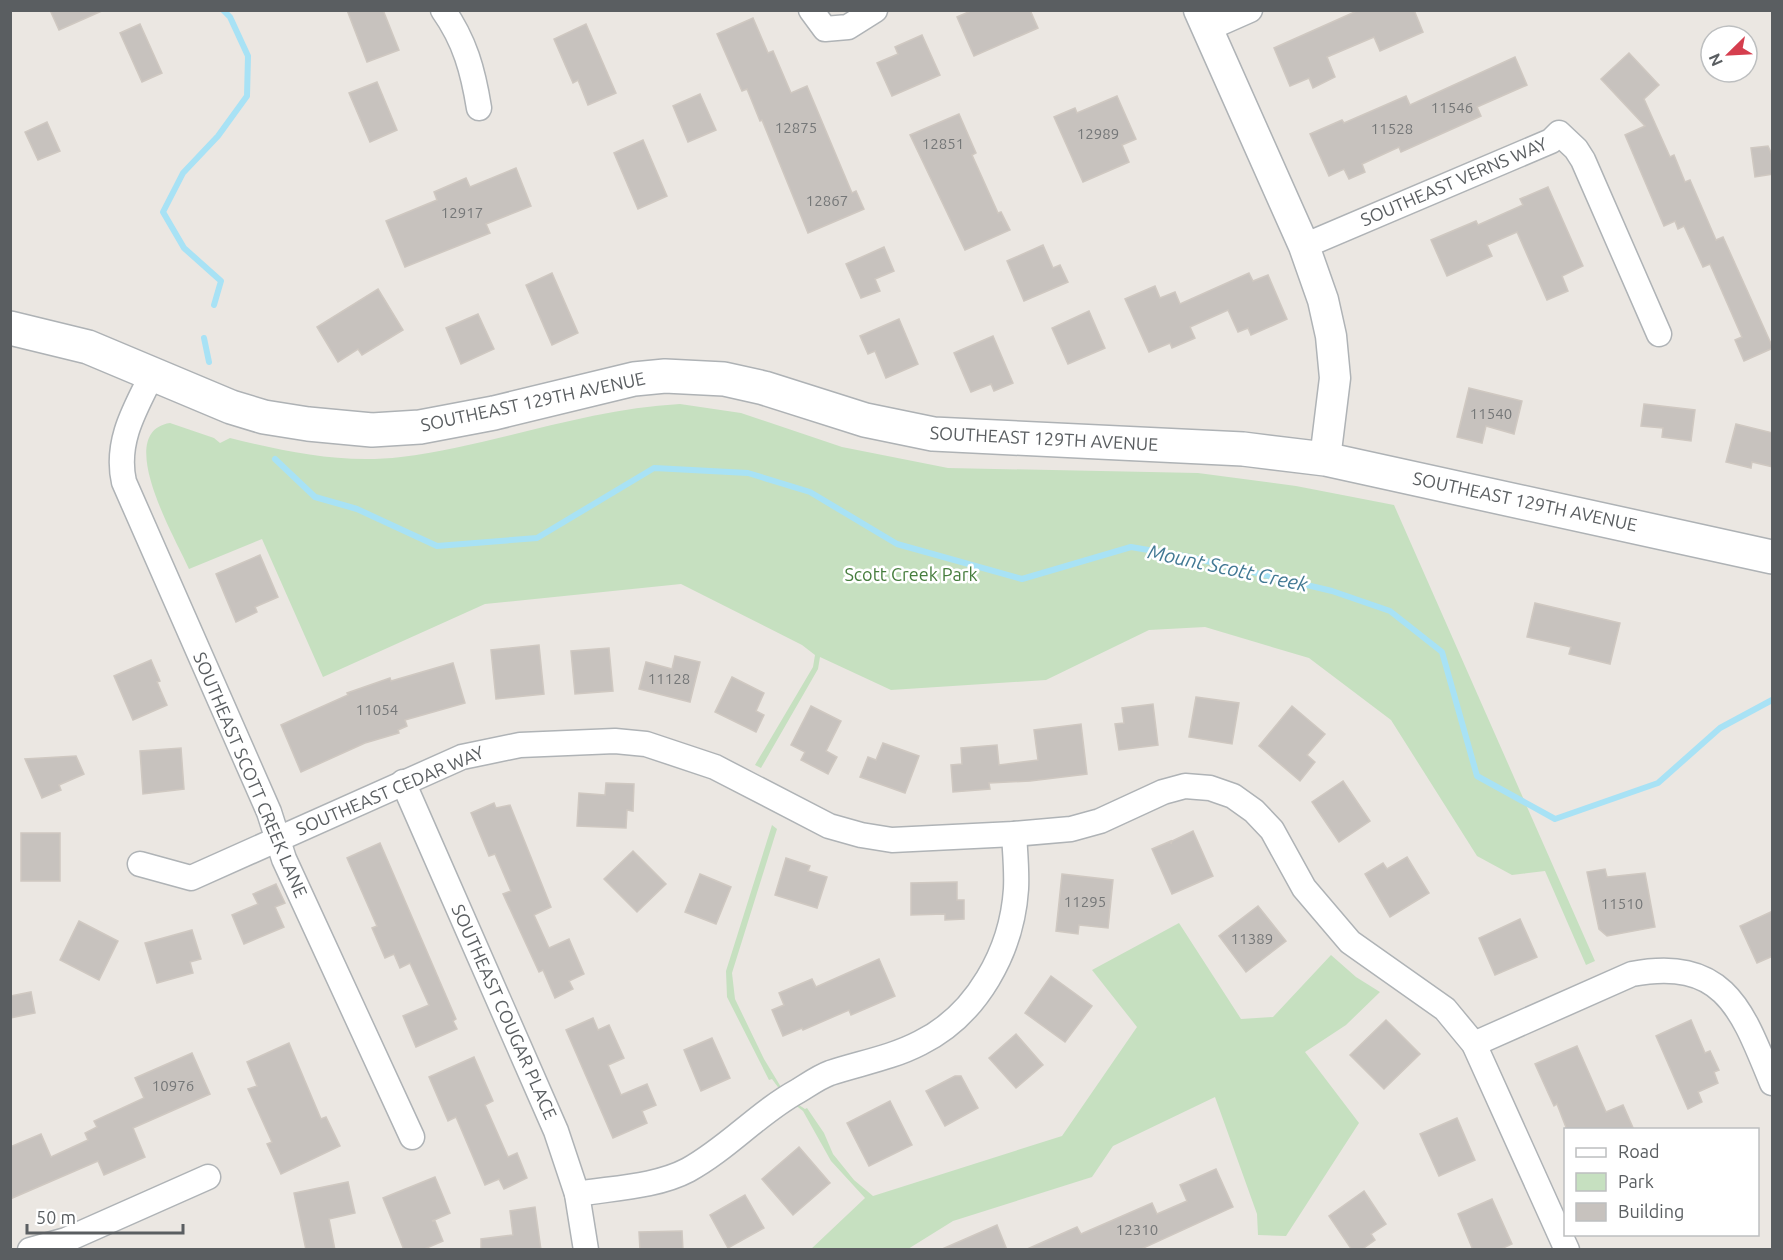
<svg xmlns="http://www.w3.org/2000/svg" width="1783" height="1260" font-family="Ubuntu,sans-serif">
  <rect width="100%" height="100%" fill="#ebe7e2"/>
  <g fill="#c6e0c0">
    <path d="M680 404 741 413 842 447 948 468 1198 473 1296 486 1394 505 1595 961 1586 965 1545 871 1512 875 1477 856 1391 720 1309 658 1205 627 1149 630 1046 680 891 690 820 657 818 669 761 768 755 765 813 667 815 655 802 645 681 584 485 604 323 677 262 539 189 569C177 541 112 432 170 423L214 438 220 443 230 438C286 452 343 464 401 457 495 445 585 409 680 404Z"/>
    <path d="M772 825 777 829 732 973 735 999 764 1059 787 1097 805 1109 807 1108 824 1133 833 1154 854 1180 873 1196 1062 1136 1137 1027 1092 970 1179 923 1241 1019 1273 1017 1331 955 1356 977 1380 992 1346 1025 1305 1052 1359 1123 1286 1236 1258 1235 1257 1214 1215 1097 1113 1146 1092 1177 953 1221 908 1249 810 1250 865 1198 831 1161 803 1111 786 1098 772 1079 769 1080 727 997 726 971Z"/>
  </g>
  <g fill="none" stroke-linecap="round" stroke-linejoin="round">
    <g stroke="#a8e2f5" stroke-width="6">
      <path d="M214 305 221 281 184 248 163 212 183 173 218 136 247 96 248 56 230 17 223 10"/>
      <path d="M204 338 209 362"/>
      <path d="M275 459 315 497 357 509 437 546 537 538 654 468 748 473 810 492 897 544 1022 579 1131 547 1189 557 1332 591 1390 611 1442 652 1477 776 1555 819 1658 783 1720 728 1772 700"/>
    </g>
  </g>
  <g fill="#c7c2be" stroke="#cfc8c1" stroke-width="1.5">
    <path d="M50 10H104L59 30Z"/>
    <path d="M347 10H383L399 50 367 62Z"/>
    <path d="M973 10H1030L1038 28 974 56 957 17Z"/>
    <path d="M1359 10H1414L1423 32 1380 51 1374 37 1327 57 1335 77 1313 88 1309 78 1290 86 1274 48Z"/>
    <path d="M753 18 768 53 773 51 791 93 807 86 852 193 856 191 864 209 808 233 762 120 760 121 747 89 742 91 717 34Z"/>
    <path d="M140 24 162 73 142 82 120 33Z"/>
    <path d="M586 24 616 93 588 105 578 80 573 83 554 39Z"/>
    <path d="M922 35 940 75 892 96 877 63 898 54 895 47Z"/>
    <path d="M1629 53 1659 85 1644 99 1670 157 1674 155 1685 182 1690 180 1716 240 1723 237 1773 348 1744 361 1735 340 1742 337 1710 264 1703 267 1684 226 1678 229 1675 221 1664 226 1625 135 1645 126 1601 79Z"/>
    <path d="M1515 57 1527 85 1477 107 1481 116 1401 152 1399 147 1362 164 1365 172 1349 179 1344 169 1329 176 1310 134 1342 120 1344 123 1406 96 1410 105Z"/>
    <path d="M377 82 397 130 370 142 349 93Z"/>
    <path d="M700 94 716 130 688 142 673 106Z"/>
    <path d="M1117 96 1136 139 1122 145 1129 162 1083 182 1054 117 1075 108 1077 113Z"/>
    <path d="M959 114 976 153 972 155 998 213 1001 212 1010 230 965 250 910 135Z"/>
    <path d="M47 122 60 151 38 160 25 132Z"/>
    <path d="M643 140 667 196 638 209 614 153Z"/>
    <path d="M1768 146 1773 157V174L1755 177 1751 148Z"/>
    <path d="M516 168 531 206 486 224 490 233 405 267 386 221 437 200 434 192 466 178 470 187Z"/>
    <path d="M1548 187 1583 266 1562 276 1568 291 1547 300 1517 232 1487 245 1492 256 1447 276 1431 240 1476 221 1478 225 1523 205 1520 199Z"/>
    <path d="M1043 245 1053 268 1060 265 1068 282 1024 301 1007 261Z"/>
    <path d="M884 247 894 271 875 279 880 291 861 298 846 264Z"/>
    <path d="M552 273 578 333 552 345 526 285Z"/>
    <path d="M1249 273 1253 281 1268 275 1287 319 1251 335 1248 328 1238 332 1228 310 1190 327 1195 338 1172 348 1170 343 1149 352 1125 299 1155 286 1160 298 1175 292 1180 304Z"/>
    <path d="M378 289 403 330 362 355 358 349 338 362 317 327Z"/>
    <path d="M1089 311 1105 348 1068 364 1052 328Z"/>
    <path d="M478 314 494 349 461 364 446 328Z"/>
    <path d="M899 319 918 364 886 378 875 351 868 354 860 336Z"/>
    <path d="M993 336 1013 383 994 391 991 384 971 392 954 353Z"/>
    <path d="M1469 388 1522 401 1514 434 1486 426 1482 443 1457 437Z"/>
    <path d="M1644 404 1695 410 1691 441 1662 437 1663 428 1641 426Z"/>
    <path d="M1736 424 1773 433V467L1752 462 1751 468 1726 462Z"/>
    <path d="M260 555 278 597 255 607 257 612 236 622 216 574Z"/>
    <path d="M1535 603 1620 623 1610 664 1569 654 1571 647 1527 637Z"/>
    <path d="M539 645 544 694 496 699 491 650Z"/>
    <path d="M609 648 613 691 575 694 571 651Z"/>
    <path d="M675 656 700 662 690 702 639 689 646 662 672 669Z"/>
    <path d="M151 660 160 681 157 682 167 705 133 720 114 676Z"/>
    <path d="M453 663 465 703 405 720 407 726 398 730 399 733 365 743 301 772 281 725 348 695 347 693 390 678 391 681Z"/>
    <path d="M732 677 764 693 756 711 764 715 756 732 715 712Z"/>
    <path d="M1196 697 1239 703 1232 744 1189 737Z"/>
    <path d="M1153 704 1158 745 1119 750 1115 724 1124 723 1122 708Z"/>
    <path d="M811 706 841 721 826 751 837 757 828 774 801 760 805 752 791 745Z"/>
    <path d="M1292 706 1325 734 1307 755 1315 762 1300 781 1259 746Z"/>
    <path d="M1081 724 1087 774 1030 781 989 783 990 789 953 792 951 765 962 764 961 748 997 745 999 765 1038 760 1034 730Z"/>
    <path d="M883 743 919 756 905 793 860 777 868 757 876 760Z"/>
    <path d="M181 748 184 789 143 794 140 751Z"/>
    <path d="M76 756 84 774 59 785 61 790 42 798 25 759Z"/>
    <path d="M1343 781 1370 821 1339 842 1312 802Z"/>
    <path d="M606 783 634 784 633 811 627 810 626 828 577 826 579 793 605 795Z"/>
    <path d="M494 803 496 808 510 805 551 907 534 915 549 948 569 939 584 974 569 981 573 989 555 998 543 970 539 972 503 894 511 891 495 854 489 856 471 813Z"/>
    <path d="M1193 831 1213 876 1172 894 1152 849 1171 841V844L1172 841Z"/>
    <rect x="21" y="833" width="39" height="48"/>
    <path d="M380 843 456 1019 453 1021 457 1029 416 1047 403 1016 429 1005 410 963 400 968 394 954 385 958 372 928 377 926 347 858Z"/>
    <path d="M633 851 666 884 637 912 604 879Z"/>
    <path d="M1407 857 1429 893 1390 917 1365 874 1383 863 1387 869Z"/>
    <path d="M786 858 810 866 808 871 827 877 817 908 775 895Z"/>
    <path d="M1605 869 1607 877 1645 873 1655 927 1607 936 1599 929 1587 872Z"/>
    <path d="M700 874 731 887 716 924 685 912Z"/>
    <path d="M1062 874 1113 880 1108 928 1079 925 1078 934 1056 931Z"/>
    <path d="M957 882V900H964V919L945 920V914L911 915V883Z"/>
    <path d="M276 884 285 903 275 907 284 927 244 944 232 915 258 904 253 894Z"/>
    <path d="M1258 906 1286 941 1246 972 1219 936Z"/>
    <path d="M1773 911V956L1757 963 1740 926Z"/>
    <path d="M1520 919 1537 957 1495 975 1479 938Z"/>
    <path d="M79 921 118 941 99 980 60 960Z"/>
    <path d="M192 930 201 959 190 962 193 973 157 983 145 943Z"/>
    <path d="M879 959 895 996 851 1015 849 1010 803 1030 802 1028 783 1036 772 1010 784 1005 779 993 812 979 816 987Z"/>
    <path d="M1051 976 1092 1006 1065 1042 1025 1013Z"/>
    <path d="M31 992 35 1013 10 1018V996Z"/>
    <path d="M593 1018 598 1030 609 1025 624 1058 608 1065 621 1095 647 1084 656 1105 642 1111 647 1123 613 1138 566 1030Z"/>
    <path d="M1386 1020 1420 1054 1384 1089 1350 1055Z"/>
    <path d="M1691 1020 1705 1053 1710 1051 1719 1070 1714 1072 1718 1083 1698 1092 1702 1102 1688 1109 1656 1036Z"/>
    <path d="M1016 1034 1043 1065 1016 1088 989 1058Z"/>
    <path d="M712 1038 730 1078 701 1091 684 1050Z"/>
    <path d="M289 1043 321 1119 326 1117 340 1146 281 1174 267 1144 272 1142 248 1089 257 1086 247 1062Z"/>
    <path d="M1577 1046 1606 1112 1623 1105 1634 1130H1567L1557 1104 1554 1106 1535 1064Z"/>
    <path d="M192 1053 210 1094 133 1128 145 1157 104 1175 98 1161 10 1199V1147L41 1134 51 1157 88 1140 85 1133 97 1127 94 1121 144 1098 135 1078Z"/>
    <path d="M474 1057 493 1101 485 1105 508 1157 517 1153 527 1178 504 1189 499 1179 485 1185 456 1117 448 1121 429 1077Z"/>
    <path d="M955 1076H961L978 1108 945 1126 926 1091Z"/>
    <path d="M890 1101 912 1145 869 1166 847 1123Z"/>
    <path d="M1457 1118 1475 1160 1439 1176 1420 1134Z"/>
    <path d="M799 1147 830 1183 793 1215 762 1179Z"/>
    <path d="M1216 1169 1233 1207 1139 1250H1025L1077 1227 1081 1234 1152 1203 1157 1214 1187 1201 1180 1185Z"/>
    <path d="M435 1177 450 1213 432 1221H435L443 1241 422 1250H404L383 1198Z"/>
    <path d="M348 1182 355 1213 329 1219 335 1250H306L294 1193Z"/>
    <path d="M1364 1191 1386 1224 1371 1234 1375 1240 1361 1250H1352L1329 1216Z"/>
    <path d="M745 1195 764 1228 728 1248 710 1215Z"/>
    <path d="M1492 1199 1512 1244 1499 1250H1473L1458 1214Z"/>
    <path d="M535 1207 541 1250H481V1239L513 1235 510 1211Z"/>
    <path d="M997 1225 1007 1250H940Z"/>
    <path d="M682 1231 683 1250H640L639 1232Z"/>
  </g>
  <g fill="none" stroke-linecap="round" stroke-linejoin="round">
    <g stroke="#afb3b6" stroke-width="27">
      <g id="minor">
        <path d="M443 10C465 41 473 71 479 108"/>
        <path d="M811 10 825 29 848 27 875 10"/>
        <path d="M1207 29 1250 10"/>
        <path d="M1304 246 1551 141 1559 133 1576 149 1583 160 1659 334"/>
        <path d="M152 375C135 409 115 442 124 482L269 812 284 859 412 1137"/>
        <path d="M403 782 556 1131 577 1194 586 1250"/>
        <path d="M140 864 191 878 462 757 520 745 615 741 646 744 715 767 829 826 861 835 892 840 1014 834 1071 829 1100 821 1163 792 1185 786 1210 788 1233 796 1254 811 1272 830 1304 888 1350 942 1445 1009 1474 1044 1567 1250"/>
        <path d="M1474 1044 1632 974C1725 957 1742 1010 1772 1083"/>
        <path d="M577 1194C612 1188 656 1187 688 1170 728 1148 758 1113 798 1091 808 1085 819 1077 830 1073 860 1063 891 1058 920 1043 977 1015 1012 951 1016 889 1017 871 1015 852 1014 834"/>
        <path d="M30 1250 66 1240 208 1177"/>
      </g>
    </g>
    <g stroke="#afb3b6" stroke-width="33">
      <path id="tertiary" d="M1199 10 1304 246 1323 300 1331 336 1335 378 1325 459"/>
    </g>
    <g stroke="#aeb2b5" stroke-width="36">
      <path id="secondary" d="M10 328 88 347 231 407 264 417 308 424 372 430 420 427 494 413 634 379 665 376 724 379 764 388 865 420 933 434 1243 449 1325 459 1772 557"/>
    </g>
    <use href="#minor" stroke="#fff" stroke-width="24"/>
    <use href="#tertiary" stroke="#fff" stroke-width="30"/>
    <use href="#secondary" stroke="#fff" stroke-width="33"/>
  </g>
  <g text-anchor="middle" stroke-width="5" stroke-linejoin="round" paint-order="stroke">
    <g font-size="15" fill="#757778">
      <text x="1452" y="113">11546</text>
      <text x="796" y="133">12875</text>
      <text x="1392" y="134">11528</text>
      <text x="1098" y="139">12989</text>
      <text x="943" y="149">12851</text>
      <text x="827" y="206">12867</text>
      <text x="462" y="218">12917</text>
      <text x="1491" y="419">11540</text>
      <text x="669" y="684">11128</text>
      <text x="377" y="715">11054</text>
      <text x="1085" y="907">11295</text>
      <text x="1622" y="909">11510</text>
      <text x="1252" y="944">11389</text>
      <text x="173" y="1091">10976</text>
      <text x="1137" y="1235">12310</text>
    </g>
    <g font-size="18" fill="#5a5e61" stroke="#fff">
      <text transform="translate(1454 182) rotate(-23)" y="6">SOUTHEAST VERNS WAY</text>
      <text transform="translate(533 402) rotate(-12)" y="6">SOUTHEAST 129TH AVENUE</text>
      <text transform="translate(1044 439) rotate(3)" y="6">SOUTHEAST 129TH AVENUE</text>
      <text transform="translate(1525 502) rotate(12)" y="6">SOUTHEAST 129TH AVENUE</text>
      <text transform="translate(250 775) rotate(67)" y="6">SOUTHEAST SCOTT CREEK LANE</text>
      <text transform="translate(390 791) rotate(-23)" y="6">SOUTHEAST CEDAR WAY</text>
      <text transform="translate(504 1012) rotate(66)" y="6">SOUTHEAST COUGAR PLACE</text>
    </g>
    <g font-size="18" fill="#467d3d" stroke="#fff">
      <text x="911" y="581">Scott Creek Park</text>
    </g>
    <g font-size="20" font-style="italic" fill="#427994" stroke="#fff">
      <text transform="translate(1228 568) rotate(12)" y="7">Mount Scott Creek</text>
    </g>
  </g>
  <rect width="1783" height="1260" fill="none" stroke="#5a5e61" stroke-width="24"/>
  <rect x="1564" y="1128" width="195" height="108" fill="#ffffff" stroke="#bdbfc0" stroke-width="1.5"/>
  <rect x="1576" y="1148" width="30" height="9" fill="#ffffff" stroke="#bdbfc0" stroke-width="1.5"/>
  <text x="1618" y="1158" font-size="18" fill="#5a5e61">Road</text>
  <rect x="1576" y="1173" width="30" height="18" fill="#c6e0c0" stroke="#bdbfc0" stroke-width="1.5"/>
  <text x="1618" y="1188" font-size="18" fill="#5a5e61">Park</text>
  <rect x="1576" y="1203" width="30" height="18" fill="#c7c2be" stroke="#bdbfc0" stroke-width="1.5"/>
  <text x="1618" y="1218" font-size="18" fill="#5a5e61">Building</text>
  <g transform="translate(1729 54) rotate(246)"><circle r="28" fill="#ffffff" stroke="#bdbfc0" stroke-width="1.5"/>
  <path d="M0-4.5L10 22L0 15L-10 22Z" fill="#d53e4e"/>
  <text y="-9" font-size="16" font-weight="bold" text-anchor="middle" fill="#5a5e61">N</text>
  </g>
  <path d="M27 1224v9h156v-9" fill="none" stroke="#5a5e61" stroke-width="3"/>
  <text x="36" y="1224" font-size="18" fill="#5a5e61" stroke="#ffffff" stroke-width="4.5" paint-order="stroke">50 m</text>
</svg>
